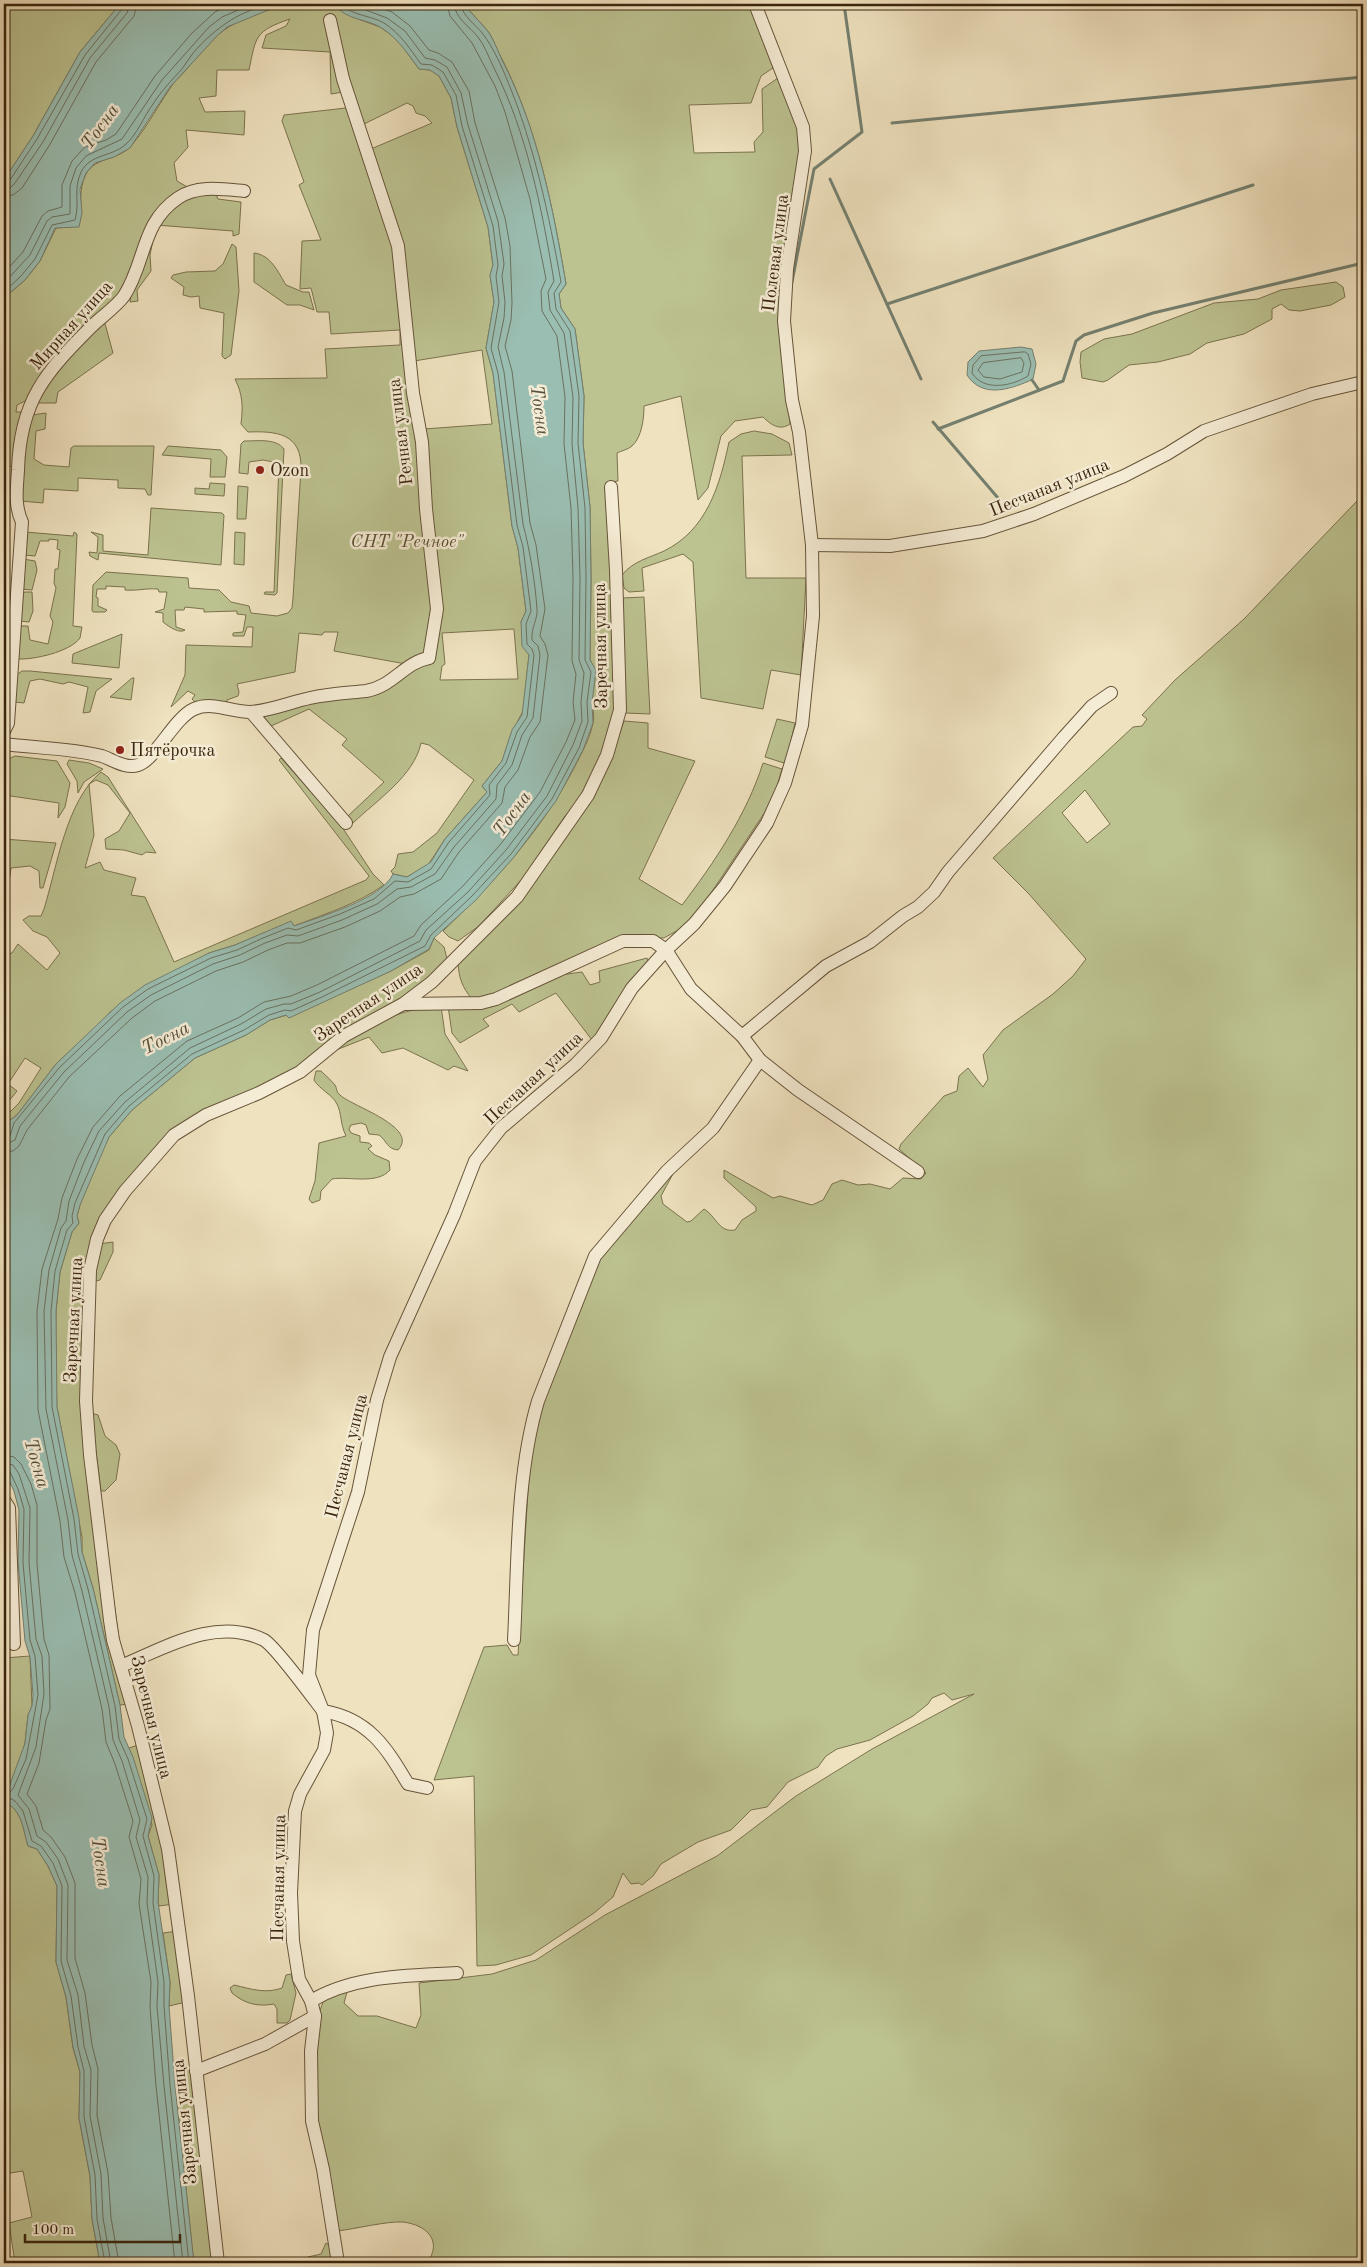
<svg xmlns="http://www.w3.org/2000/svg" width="1367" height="2267" font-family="'Old Standard TT',serif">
  <rect width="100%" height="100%" fill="#efe2bf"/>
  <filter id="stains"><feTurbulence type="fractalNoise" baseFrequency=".004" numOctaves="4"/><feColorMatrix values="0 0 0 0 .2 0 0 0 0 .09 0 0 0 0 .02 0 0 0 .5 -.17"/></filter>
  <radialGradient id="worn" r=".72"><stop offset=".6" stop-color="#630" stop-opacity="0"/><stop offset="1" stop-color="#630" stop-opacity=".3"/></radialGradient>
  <g fill="#bcc290" stroke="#7b734e" fill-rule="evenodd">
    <path d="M4 4H120L80 52 33 136 4 180Z"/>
    <path d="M322 4H335L358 19 380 27 397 39 419 69 430 70 439 76 451 98 457 127 488 227 493 266 490 275 494 302 486 348 493 373 512 526 518 548 526 611 521 622 529 655 523 711 511 734 502 761 482 786 487 792 445 839 428 865 407 877 393 874 391 871 395 867 398 854 413 852 437 833 474 780 429 745 421 743C414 776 377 800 353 823L348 816 384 782 342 745 347 739 309 709 271 726 261 713 372 685 406 664 334 651 338 632H324L322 635 299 633 295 672 237 684 239 692 238 696 227 700V702H195L192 699 195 695 188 691 171 707 185 675 186 645 252 647 253 627H247L244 636H233V633L243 632 246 615 237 614V611L204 612V609L185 607 184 610H175L176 627 185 630C180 634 169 627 163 622V613L155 612 164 609 167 592H159L158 589C145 588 139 591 125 590V587L106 586V589H97L96 597 98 598V606L107 610 105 612H93L92 610 93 585 106 572 188 578 189 588 219 590 231 602 249 606 251 613 277 616 288 613 292 608 293 598 301 469C302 433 276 431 248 432L241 424C243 407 243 395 235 379L327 378 325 349 400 345V330L331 334 329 312H317L311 288 300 289 302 241 321 240 299 185 304 182 282 121 284 115 346 108 343 92 331 94 330 52 262 48 266 35 286 26 290 19C255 31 256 36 249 70H217L216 96 199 98 205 112 245 111 244 135 186 130 188 147 174 163 177 181 189 188 158 212 128 285 27 400 17 405 16 412H24L16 468 4 465V298L25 280 40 261 56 228 79 226C83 209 77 191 86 174 95 157 118 160 130 147 148 127 160 101 176 80 188 70 195 57 206 46 234 16 278 1 318 8ZM407 103 413 106 416 113 425 116 432 123 371 149 362 125ZM482 350 492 424 424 429 414 361ZM514 629 518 679 440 680 442 666 445 664 442 633Z"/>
    <path d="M464 4H753L773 68 761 76 751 103 689 105 694 153 755 152 754 142 763 132 762 89 778 78 798 127 799 150 783 355 790 424C780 431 771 425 763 417L735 421 721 436 708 488 698 500 681 396 644 406C644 418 642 437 632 446 629 449 621 451 617 453L618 481 606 483 614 572 617 708 602 756 583 797 565 816 523 878 479 926 458 941 449 937 443 931C494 882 541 832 574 768 581 754 590 739 593 723 595 715 592 708 592 700 593 683 599 675 590 660L591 578 590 507 583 443 584 396 575 329 561 308 559 294 566 284C553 207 537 127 501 57 496 49 493 37 487 30 479 21 471 13 464 4Z"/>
    <path d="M197 192H215L218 199 241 202 239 234 233 236V231L156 225 150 255 151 271 137 290 138 301 130 302 131 294 158 220Z"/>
    <path d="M232 244 236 247 239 291 231 355 225 359 222 356 224 313 200 308 199 296 191 297 183 295 184 287 171 278 173 275 186 272 215 271 223 264Z"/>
    <path d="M254 253C271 255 278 272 286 285L303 292H309L314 310 300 305H287L254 282Z"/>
    <path d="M1336 282 1343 287 1345 297 1331 305 1300 311 1289 310 1281 304 1272 309V319L1244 334 1207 343 1190 354 1158 362 1129 365 1108 380 1103 382 1082 378 1080 362 1081 352 1104 339 1132 334 1214 303 1258 299 1281 290Z"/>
    <path d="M104 320 113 353 58 392 56 403H35L45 382Z"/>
    <path d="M46 413 45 429 36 431 34 459 44 465 69 467 71 448 74 446H154L151 495H148L145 489 118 488V480L78 478V491L44 489 43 503 21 501 27 431 32 415Z"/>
    <path d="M754 431 772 434 789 443 792 455 742 456 746 578H806L801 675 771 670 763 709 701 698 693 562 683 554 642 568 644 591 629 592 624 588 622 575C633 561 649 558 664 551 707 530 720 485 729 442L741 434Z"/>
    <path d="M244 441C257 441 276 438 284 449L277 593 275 595 264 594 265 592H274L279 463 263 460 249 462 248 474 239 473 241 444Z"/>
    <path d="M168 446 221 450 227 457 225 477H210L211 459 162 455Z"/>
    <path d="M210 483 225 484 224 496 195 494V488L209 489Z"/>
    <path d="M238 486 248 487 246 519H237Z"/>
    <path d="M1363 499V2263H427C443 2241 427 2225 403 2222 387 2221 355 2229 337 2231L315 2117 318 2016 323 2002 348 1988 344 2003 358 2016H377L416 2028 421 2015 419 1983 492 1974 536 1960 605 1915 717 1856 796 1796 872 1749 974 1694 952 1700 944 1693 932 1698 928 1704 913 1716 870 1740 837 1749 826 1756 818 1767 788 1782 767 1807 751 1810 731 1830 698 1842 661 1864 653 1876 642 1885 639 1883 631 1884 623 1873 613 1897 594 1913 531 1955 496 1965 477 1966 474 1776 434 1780 484 1647 507 1645 513 1655H518L531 1441 540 1402 597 1260 661 1178 674 1172 661 1196 663 1204 687 1222 691 1221 704 1209C716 1216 719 1233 735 1230L742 1220 756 1211V1207L724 1178V1170L773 1198 780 1196 812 1205 823 1200 832 1184 842 1180 858 1185 870 1184 890 1189 903 1178 921 1179 926 1173 899 1149 901 1144 944 1096 957 1091 959 1076 968 1068 983 1087 988 1079 983 1055 1003 1030 1053 994 1073 976 1086 959 1029 894 993 858 1133 727 1142 726 1147 719 1142 715 1175 680 1244 619 1356 502ZM1085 790 1110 824 1087 843 1062 813Z"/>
    <path d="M151 508 222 513 224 515 221 565 99 553 98 560 90 556 89 552 97 553 98 537 91 532 103 535V551L148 555Z"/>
    <path d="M25 532 73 536 74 532 77 534 73 626 82 627 80 638C70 652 33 660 17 659L19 629 22 626H28L30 640 48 644 53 622 50 616 56 588 54 583 55 569H58L60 550 57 549 58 540 49 539V541H40L35 556 24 555Z"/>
    <path d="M235 532 245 533 244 565 234 564Z"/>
    <path d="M23 559 35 561 37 570 32 590 21 589Z"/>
    <path d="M25 592H32L33 611 29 622 19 621 21 595Z"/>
    <path d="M644 597 650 714 625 713 622 598Z"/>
    <path d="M122 634 119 668 72 663 73 654Z"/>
    <path d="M22 671H30L112 679 96 691 90 712 83 713 88 687 69 682 63 684 40 679 30 681 24 703 14 702 16 675Z"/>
    <path d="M132 678H134L131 700 110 697Z"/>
    <path d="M777 719 795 723 787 759 784 763 765 757Z"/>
    <path d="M624 721 648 723V748L695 761 639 879 682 905C714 863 747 814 763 763L782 769 773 800 699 911 680 929 664 938H627L496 995 472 999C462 987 459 978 458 963L530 884 617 740Z"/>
    <path d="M15 756 57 761 70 783 65 807 58 818 59 803 4 795V761Z"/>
    <path d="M281 758 342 827 373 874 384 885C357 904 325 914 294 926L291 922 235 945 209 953 110 1012 104 1020 56 1064 17 1115 9 1121 8 1130 4 1136V1118L19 1103 41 1068 25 1058 8 1084 17 1091 4 1107V956L12 953 18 944 47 970 60 953 47 937 33 931 23 920 29 916H41L44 909C57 867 66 801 101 772L108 777 156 853 146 852 142 855 124 850 106 849 105 839 119 831 130 813 108 785 96 780 89 784 94 835 85 868 100 862 104 870 136 878 131 895 145 897 174 962 366 880 369 876 279 760Z"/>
    <path d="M69 760 89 763 103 769 84 782 78 793 77 781 67 764Z"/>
    <path d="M4 839 56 843 43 888H40L39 871 30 866 11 868 10 876H4Z"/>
    <path d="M434 938 444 947 447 959 426 981 400 1001 292 1073 198 1116 100 1221 83 1378 128 1704 120 1705 93 1588 82 1552V1537L57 1407 55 1360 56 1311 60 1272 72 1232 79 1223 77 1216 80 1205 94 1167 109 1137 132 1110 195 1058 246 1035 270 1020 287 1015 288 1017 391 971 429 950Z"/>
    <path d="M647 958 648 962 592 1040 556 993 519 1012 512 1004 483 1019 489 1026 460 1043 452 1033 448 1006 560 975 582 972 590 985 600 982 599 971Z"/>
    <path d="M441 1006 445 1034 468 1071 454 1066 448 1070 403 1048 382 1053 369 1037 336 1050C367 1025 401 1008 441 1006Z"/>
    <path d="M316 1071H321C325 1075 331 1080 335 1085 337 1088 336 1092 340 1095 351 1106 420 1127 398 1150 387 1149 387 1141 379 1135L369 1134 366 1125 361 1123 351 1125 349 1129 351 1133 360 1136V1142L369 1143 372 1146 368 1149 375 1155 389 1161 390 1170C377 1185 349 1176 332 1179L321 1191 320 1200 312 1203 309 1199 315 1181 319 1143 346 1136C340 1124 342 1114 337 1104 332 1094 320 1090 314 1080Z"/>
    <path d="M113 1242V1252L100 1280 92 1282 98 1244Z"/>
    <path d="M91 1413 98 1415 105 1436 116 1445 120 1454 116 1480 105 1491H101Z"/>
    <path d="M30 1656 32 1706 28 1715 25 1743 21 1758 9 1787 4 1790V1658Z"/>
    <path d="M138 1745 158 1820 174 1904 159 1906 158 1902 159 1875 148 1836 152 1825 129 1748Z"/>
    <path d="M4 1802C22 1809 23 1829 28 1846L37 1849 48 1866 57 1886 56 1962 66 1997 73 2048 80 2072 79 2118 90 2176 92 2219 100 2263H15L9 2223 32 2217 23 2171 4 2174Z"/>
    <path d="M178 1931 186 2002 169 2006 170 1982 163 1933Z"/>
    <path d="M291 1974 296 1993 290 2020 287 2023H277V2009L274 2004C258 2007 245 2004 232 1993L230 1988 234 1985C251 1989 266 1994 282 1988L286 1975Z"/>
    <path d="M193 2069 215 2263H194L192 2247 174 2072Z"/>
    <path d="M326 2243 333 2248 335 2263H301L308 2257 321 2254Z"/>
  </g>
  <g fill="#9abeb2" stroke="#748070">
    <path d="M120 4H322L318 8 301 5 271 9 227 27 217 36 170 87 130 148 114 157 95 163 86 173 80 189 82 213 79 227 55 228 40 261 25 280 4 298V180L33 136 80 52Z"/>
    <path d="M335 4H464C471 13 479 21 487 30 493 38 498 51 502 60 538 129 553 209 566 284L559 294 561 308 575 329 584 396 583 443 590 507 591 578 590 660 596 670 592 703 593 723 583 750 556 801 514 857 476 900 434 938 429 949 391 971 289 1018 286 1015 270 1020 246 1035 195 1058 132 1110 109 1137 80 1205 77 1216 79 1223 72 1232 60 1272 56 1311 57 1407 79 1518 82 1552 93 1588 120 1705 124 1737 133 1757 152 1818 148 1836 159 1875 158 1902 170 1982 169 2006 175 2085 194 2263H100L92 2219 90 2176 79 2118 80 2072 73 2047 66 1997 56 1962 57 1886 48 1866 37 1849 28 1846C23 1829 22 1809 4 1802V1790L9 1787 25 1743 28 1715 32 1706 33 1695 30 1657 25 1641 18 1562 19 1510 14 1491 4 1470V1136L8 1130 9 1121 17 1115 56 1064 120 1003 145 985 209 953 235 945 291 921 294 926C319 917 382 899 393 874L407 877 431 862 445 839 487 792 482 786 502 761 512 730 522 715 529 655 522 646 521 622 526 611 518 548 512 526 493 373 486 348 494 302 490 275 493 265 488 227 457 127 451 98 439 76 430 70 419 69C408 54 398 39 383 29 368 18 345 21 335 4Z"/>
    <path d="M1021 347 1032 349 1036 364 1033 379 1029 381C1008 390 982 398 967 375L968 362 979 351Z"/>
  </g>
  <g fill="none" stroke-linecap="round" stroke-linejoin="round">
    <g stroke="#6a7160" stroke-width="1">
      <path d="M4 183 10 180 37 139 85 55 122 9 124 4"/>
      <path d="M4 189 10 188 15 183 43 142 90 58 127 13 130 4"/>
      <path d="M4 196 13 195 22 188 49 146 96 62 134 16 137 4"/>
      <path d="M4 273 23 252 42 216 48 211 62 207V185L72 161 85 147 106 140 116 134 155 76 192 33 215 12 231 4"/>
      <path d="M4 283 30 255 47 221 52 217 70 214V186L76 168 86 156 122 139 162 80 209 27 222 17 252 4"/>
      <path d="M4 292 21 276 35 259 52 225 75 220C80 203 73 190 81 172 90 154 111 157 125 145 137 135 144 116 153 104 162 90 172 80 182 69 186 64 189 58 193 53 215 28 242 8 276 4"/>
      <path d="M1025 352 1028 354 1031 364 1028 376C1012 386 984 392 972 373L973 365 981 356Z"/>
      <path d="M1021 358 1024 363 1022 372 1000 379 984 377 978 370 983 363Z"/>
      <path d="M4 1139 10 1136 14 1123 59 1068 123 1007 148 989 211 958 237 950 263 938 288 928 296 930 340 914 374 899 395 881 408 882 431 869 449 842 490 795 489 785 506 763 517 732 527 717 534 655 532 649 527 644 526 624 531 611 523 547 517 525 498 373 491 348 499 302 496 276 498 265 493 226 462 126 456 95 443 72 432 65 421 64C410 49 400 33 384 23 370 15 352 16 341 4"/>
      <path d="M4 1145 15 1140 20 1126 64 1072 127 1012 151 995 213 964 240 955 265 943 287 935 298 936 342 920 377 904 397 889 411 887 435 874 454 847 496 799 497 785 512 765 522 735 533 718 540 655 538 646 532 640C531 627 538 619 537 609 535 581 530 551 523 524L504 372 498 347 504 318 505 302 502 276 504 264 498 221 468 125 461 93 447 67 435 60 425 58 405 31 387 18 350 4"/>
      <path d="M4 1152 13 1151 19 1146 27 1130 69 1077 132 1018 155 1001 216 971 243 962 268 950 287 943H300L345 927 380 911 400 897 414 894 441 879 459 852 502 803 505 787 518 770 530 737 540 722 548 655 545 644 540 636 545 609 536 545 530 523 512 371 505 346 511 320 512 303 510 246 505 218 475 123 469 91 452 62 438 53 429 50 410 26 392 12 370 4"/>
      <path d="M4 1455 14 1457 21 1464 31 1484 37 1505V1564L44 1639 49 1655 50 1709 46 1720 39 1763 27 1794 36 1806 43 1830 51 1837 65 1857 75 1883V1958L85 1993 92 2045 98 2069 97 2115 108 2173 111 2218 119 2263"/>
      <path d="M4 1463 13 1465 19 1474 30 1508 29 1563 36 1639 42 1656 44 1694 36 1747 18 1795 29 1809 37 1836 46 1842 58 1859 68 1885 67 1960 78 1995 84 2046 91 2070 90 2116 101 2174 103 2218 111 2263"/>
      <path d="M4 1469 9 1470 18 1489 24 1509 23 1563 30 1640 35 1656 38 1695 26 1759 13 1789 6 1796 15 1801 23 1811 32 1841 41 1846 53 1863 62 1886 61 1961 71 1996 78 2047 84 2071V2117L95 2175 97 2219 105 2263"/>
      <path d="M175 2263 156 2086 150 2007 151 1982 139 1904 141 1879 129 1837 133 1821 115 1764 106 1742 102 1709 75 1593 64 1557 60 1521 38 1410 37 1311 42 1269 58 1219 62 1198 77 1159 93 1127 120 1096 187 1041 238 1018 264 1002 291 996 317 985 414 936 421 925 462 887 500 845 540 792 566 742 575 720 573 702 576 674 572 661 573 578 571 508 564 444 565 397 557 336 542 311 541 291 546 279 530 199 505 112 495 86 472 43 450 16 447 4"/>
      <path d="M183 2263 164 2086 157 2006 158 1982 147 1903 148 1877 136 1837 140 1820 122 1761 113 1740 109 1707 82 1591 72 1555 68 1520 46 1409 44 1311 49 1270 61 1228 66 1221 69 1201 84 1162 99 1131 125 1102 190 1048 241 1024 266 1009 284 1004H291L320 992 420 941 426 930 468 892 506 850 547 796 573 745 582 721 581 702 584 673 579 660 580 578 578 508 572 444 573 397 564 333 550 310 548 292 554 281C542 209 527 133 494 68 489 58 485 46 478 37 470 27 455 18 454 4"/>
      <path d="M189 2263 170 2085 164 2006V1982L153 1903 154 1876 143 1836 147 1819 128 1759 119 1739 115 1706 88 1589 78 1554 74 1519 52 1407 51 1311 55 1271 67 1230 73 1223 72 1216 75 1203 105 1134 129 1106 192 1054 244 1030 269 1015 285 1010 291 1011 322 997 425 946 431 935 472 896 511 854 552 799 579 748 588 722 587 702 591 672 585 660 586 578 585 508 578 443 579 396 570 331 556 309 554 293 561 282C549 215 534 145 508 82 502 67 493 47 483 34 476 25 462 16 461 4"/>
    </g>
    <g stroke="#748070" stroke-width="3">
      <path d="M892 123 1363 77"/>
      <path d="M830 179 921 379"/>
      <path d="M792 282 814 169 862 132 844 4"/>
      <path d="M887 304 1253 185"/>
      <path d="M1032 380 1039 390"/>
      <path d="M933 422 998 498"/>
      <path d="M938 429 1063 381 1076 341 1084 335 1153 313 1363 263"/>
    </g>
    <g stroke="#67543a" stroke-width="14">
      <g id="minor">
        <path d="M812 545 890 546 983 531 1034 514 1124 476 1167 454 1204 431 1312 394 1363 382"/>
        <path d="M251 712 346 823"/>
        <path d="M4 731 8 723 22 522C14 505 17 488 18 470 20 401 45 373 91 327 101 317 116 307 124 296 146 262 141 223 178 198 197 185 222 189 244 191"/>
        <path d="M4 744C36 748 71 748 102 756 113 760 126 769 138 765 155 760 174 718 194 709 212 701 232 712 250 712 270 711 291 702 310 698 329 694 347 693 366 691 392 687 405 662 429 658L437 609 426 509 422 442 413 393 398 246 343 79 330 20"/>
        <path d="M404 1004 481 1003 496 999 623 941H653L666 950 691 989 742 1036 760 1060 798 1090 918 1172"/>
        <path d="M742 1036 826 966 870 942 903 916 918 907 934 892 948 872 1064 737 1092 706 1111 693"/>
        <path d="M4 1500 9 1508 14 1644"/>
        <path d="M514 1640C518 1562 516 1476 538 1401L595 1256 667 1171 713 1128 760 1060"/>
        <path d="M121 1666C165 1648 216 1616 264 1640 275 1646 313 1698 323 1711 369 1719 386 1747 408 1784L427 1788"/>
        <path d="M311 2001C354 1975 408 1976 457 1973"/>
        <path d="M196 2071 265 2044 315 2016"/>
        <path d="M218 2263 188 1996 168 1849 138 1726 113 1640 110 1620 90 1455 86 1401 90 1270 97 1239 105 1220 125 1191 174 1135 206 1115 259 1093 300 1072 344 1036 403 1004 432 982 517 897 588 795 607 755 620 710 616 570 611 487"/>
        <path d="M338 2263 323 2169 312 2121 311 2051 315 2016 311 2001 299 1979 293 1941 291 1893 295 1811 300 1794 324 1750 327 1733 323 1711 309 1675 313 1630 358 1492 377 1400 390 1357 454 1215 475 1161 501 1128 576 1064 601 1038 632 988 666 950 694 924 725 886 767 823 785 783 802 725 813 616 812 545 799 432 792 400 784 321 787 269 805 151 803 127 755 4"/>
      </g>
    </g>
    <use href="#minor" stroke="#f5ecd5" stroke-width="12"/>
  </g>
  <g fill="#8f2418" stroke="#f5ecd5" stroke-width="2">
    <circle cx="260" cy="470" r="5"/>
    <circle cx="120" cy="750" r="5"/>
  </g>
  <g text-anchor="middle" stroke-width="5" stroke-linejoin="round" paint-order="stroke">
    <g font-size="18" fill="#3a240d" stroke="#f5ecd5">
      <text transform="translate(775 253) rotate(-83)" y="6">Полевая улица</text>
      <text transform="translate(71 325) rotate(-48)" y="6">Мирная улица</text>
      <text transform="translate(400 432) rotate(-97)" y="6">Речная улица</text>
      <text transform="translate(1049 487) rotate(-22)" y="6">Песчаная улица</text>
      <text transform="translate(600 646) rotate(-91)" y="6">Заречная улица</text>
      <text transform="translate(368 1002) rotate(-34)" y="6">Заречная улица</text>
      <text transform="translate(533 1078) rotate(-43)" y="6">Песчаная улица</text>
      <text transform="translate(73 1320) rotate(-87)" y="6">Заречная улица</text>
      <text transform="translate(346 1456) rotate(-76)" y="6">Песчаная улица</text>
      <text transform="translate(152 1717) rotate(76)" y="6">Заречная улица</text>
      <text transform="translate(278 1878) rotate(-89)" y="6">Песчаная улица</text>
      <text transform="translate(184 2122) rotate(-96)" y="6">Заречная улица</text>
    </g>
    <g font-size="18" fill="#3a240d" stroke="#f5ecd5" text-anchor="start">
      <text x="270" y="476">Ozon</text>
      <text x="130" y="756">Пятёрочка</text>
    </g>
    <g font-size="18" font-style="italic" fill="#5a4c2e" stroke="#f5ecd5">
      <text x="407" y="547">СНТ "Речное"</text>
    </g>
    <g font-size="19" font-style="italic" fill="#57523f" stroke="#f5ecd5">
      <text transform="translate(99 126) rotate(-54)" y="7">Тосна</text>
      <text transform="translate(541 410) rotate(82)" y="7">Тосна</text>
      <text transform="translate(511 813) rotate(-54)" y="7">Тосна</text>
      <text transform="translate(165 1037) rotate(-27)" y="7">Тосна</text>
      <text transform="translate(38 1463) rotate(74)" y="7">Тосна</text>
      <text transform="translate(102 1862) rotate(82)" y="7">Тосна</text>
    </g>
  </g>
  <rect width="1367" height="2267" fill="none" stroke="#efe2bf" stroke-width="20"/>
  <rect x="5" y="5" width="1357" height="2257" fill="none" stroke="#3a240d" stroke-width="2.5"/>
  <rect x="10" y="10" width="1347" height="2247" fill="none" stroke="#3a240d"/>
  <path d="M25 2234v8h155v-8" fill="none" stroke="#3a240d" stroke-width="2.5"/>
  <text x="32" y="2234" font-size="15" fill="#3a240d" stroke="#f5ecd5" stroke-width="4" paint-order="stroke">100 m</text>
  <rect width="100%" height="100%" filter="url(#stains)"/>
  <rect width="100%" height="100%" fill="url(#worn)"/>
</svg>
